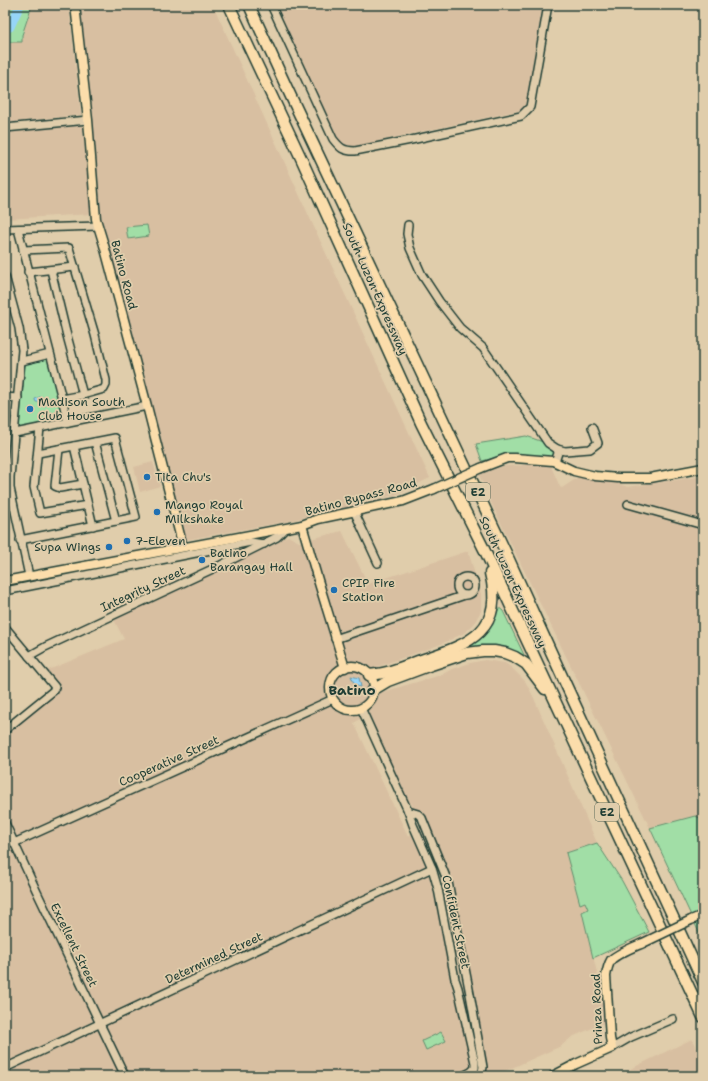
<svg xmlns="http://www.w3.org/2000/svg" width="708" height="1081" font-family="'Shantell Sans',sans-serif">
  <rect width="100%" height="100%" fill="#e0cdab"/>
  <filter id="ink" filterUnits="userSpaceOnUse"><feTurbulence type="fractalNoise" baseFrequency=".025" numOctaves="2"/><feDisplacementMap in="SourceGraphic" scale="8" xChannelSelector="R" yChannelSelector="G"/><feConvolveMatrix kernelMatrix="1 2 1 2 8 2 1 2 1" color-interpolation-filters="sRGB"/></filter>
  <g filter="url(#ink)">
    <g fill="#d8bfa1">
      <path d="M32 5H69L81 115 5 123V42H22V35Z"/>
      <path d="M77 5H213L329 260 430 478 395 495 290 521 185 540 150 399 99 215Z"/>
      <path d="M273 5H543L525 106 522 110 351 147 345 146 340 143 334 135Z"/>
      <path d="M82 123 92 214 5 219V132Z"/>
      <path d="M153 462 160 486 140 492 134 467Z"/>
      <path d="M550 464 560 487 562 488 580 476 601 478 628 487 703 476V819L695 816 650 828 494 509 479 475 487 471 504 466Z"/>
      <path d="M342 531 368 584 468 551 481 594V611L473 625 464 633 439 645 374 668 379 693 441 675 452 669 470 663 485 660 505 663 512 668 525 681 533 696 597 843 567 853 580 903 585 902 588 910 582 912 604 1001V1023L572 1037 561 1046 494 1076H488L453 904 411 803 403 800 365 715 354 723 408 836 418 831 446 907 462 985 479 1063 480 1071 468 1076H5V724L50 688 56 687 46 671 124 639 113 618 288 536 299 542Z"/>
      <path d="M692 1039 703 1065V1076H616Z"/>
    </g>
    <g fill="#a1dea6" stroke="#608e6d">
      <path d="M6 5H32L22 35V42H5V7Z"/>
      <path d="M147 225 149 236 128 239 126 227Z"/>
      <path d="M49 358 64 416 62 420 19 428 25 363Z"/>
      <path d="M526 436 563 449 555 463 510 454 482 461 476 444Z"/>
      <path d="M497 606 503 611 526 659 512 650 495 648 470 649 467 647C487 639 492 626 497 606Z"/>
      <path d="M695 816 703 819V941L650 828Z"/>
      <path d="M597 843 622 881 649 932 593 958 582 912 588 909 585 902 580 904 566 853Z"/>
      <path d="M441 1032 446 1041 426 1050 422 1041Z"/>
    </g>
    <g fill="#96d5f7" stroke="#6698a9">
      <path d="M40 397 43 398 46 401 45 406H43L40 402H36L35 400V399Z"/>
      <path d="M351 676 359 678 361 687C354 686 354 683 351 676Z"/>
    </g>
    <g fill="none" stroke-linecap="round" stroke-linejoin="round">
      <path stroke="#96d5f7" stroke-width="9" d="M5 28 10 27 20 5"/>
      <g stroke="#1f3d34" stroke-width="10">
        <g id="minor">
          <path d="M271 5 333 139C340 148 343 151 355 151L411 140 521 116 530 107 548 5"/>
          <path d="M5 128 88 120"/>
          <path d="M408 225 407 234 410 248 422 275 439 301 460 328 483 348 548 443 557 449 558 453 556 459 553 461"/>
          <path d="M5 229 98 226"/>
          <path d="M18 229 68 422"/>
          <path d="M23 250 69 248 95 335 106 380V385L104 389 83 395 62 399"/>
          <path d="M51 270 66 332 83 395"/>
          <path d="M28 272 75 267"/>
          <path d="M5 276 19 328 22 350 10 477V488L29 576"/>
          <path d="M22 361 50 354"/>
          <path d="M5 397 18 398"/>
          <path d="M40 428 34 487 40 513 88 505"/>
          <path d="M15 433 147 406"/>
          <path d="M95 442 116 521"/>
          <path d="M74 446 93 526"/>
          <path d="M59 449 55 486 60 488 83 484"/>
          <path d="M557 449 565 451 590 449 598 443 592 427"/>
          <path d="M628 504 703 525"/>
          <path d="M354 511 378 563"/>
          <path d="M20 540 136 517 115 438 38 453"/>
          <circle cx="466" cy="586" r="9"/>
          <path d="M5 591 251 542 264 544"/>
          <path d="M5 627 55 687 53 691 5 730"/>
          <path d="M335 639 465 595"/>
          <path d="M29 656 45 647 221 565 277 537 286 528"/>
          <path d="M361 708 408 811 413 825 432 868 438 889 455 979 458 988 475 1063V1068L471 1072 463 1076"/>
          <path d="M408 811 418 814 422 818 448 882 470 994 483 1067 482 1072 476 1076"/>
          <path d="M5 823 36 890 125 1076"/>
          <path d="M14 843 333 699"/>
          <path d="M612 1048 631 1037 673 1019"/>
          <path d="M5 1068 432 868"/>
        </g>
      </g>
      <g stroke="#1f3d34" stroke-width="11">
        <g id="major">
          <path d="M75 5 88 120 96 219 104 245 147 406 183 547"/>
          <path d="M481 468 507 458H515L553 461 574 471 595 476 618 478H650L703 468"/>
          <path d="M302 525 318 580 345 668"/>
          <path d="M5 581 302 525 318 519 403 501 434 489"/>
          <circle cx="352" cy="688" r="22"/>
          <path d="M691 920 703 915"/>
          <path d="M553 1076 576 1064 612 1048 610 1038 606 976C607 970 608 965 611 960 618 953 634 947 643 943"/>
        </g>
      </g>
      <g stroke="#1f3d34" stroke-width="13">
        <g id="highway">
          <path d="M229 5 301 158 421 423 484 549 703 1017"/>
          <path d="M249 5 286 86 506 553 567 687 703 982"/>
          <path d="M369 675C374 674 381 674 387 672 399 669 412 663 424 659 470 644 505 630 490 573"/>
          <path d="M373 690 388 681 431 665 467 653 483 651H494L505 653 515 657 526 664 545 689"/>
        </g>
      </g>
      <use href="#minor" stroke="#e0cdab" stroke-width="7"/>
      <use href="#major" stroke="#fbddab" stroke-width="8"/>
      <use href="#highway" stroke="#fbddab" stroke-width="10"/>
      <g stroke="#1f3d34" stroke-width="11" stroke-linecap="butt">
        <g id="major-bridge">
          <path d="M434 489 481 468"/>
          <path d="M643 943 691 920"/>
        </g>
      </g>
      <use href="#major-bridge" stroke="#fbddab" stroke-width="8"/>
    </g>
  </g>
  <g fill="#1f6fb2" stroke="#e0cdab" stroke-width="1.5">
    <circle cx="30" cy="409" r="4"/>
    <circle cx="147" cy="477" r="4"/>
    <circle cx="157" cy="512" r="4"/>
    <circle cx="127" cy="541" r="4"/>
    <circle cx="109" cy="547" r="4"/>
    <circle cx="202" cy="560" r="4"/>
    <circle cx="334" cy="590" r="4"/>
  </g>
  <g text-anchor="middle" stroke-width="3.5" stroke-linejoin="round" paint-order="stroke">
    <g fill="#e0cdab" stroke="#596858" stroke-width="1">
      <rect x="466" y="483" width="24" height="18" rx="3"/>
      <rect x="595" y="803" width="24" height="18" rx="3"/>
    </g>
    <g font-size="11" font-weight="bold" fill="#1f3d34">
      <text x="478" y="496">E2</text>
      <text x="607" y="816">E2</text>
    </g>
    <g font-size="12" fill="#1f3d34" stroke="#e0cdab">
      <text transform="translate(124 275) rotate(75)" y="4">Batino Road</text>
      <text transform="translate(375 289) rotate(66)" y="4">South Luzon Expressway</text>
      <text transform="translate(361 497) rotate(-15)" y="4">Batino Bypass Road</text>
      <text transform="translate(513 582) rotate(65)" y="4">South Luzon Expressway</text>
      <text transform="translate(143 589) rotate(-25)" y="4">Integrity Street</text>
      <text transform="translate(169 761) rotate(-24)" y="4">Cooperative Street</text>
      <text transform="translate(456 922) rotate(78)" y="4">Confident Street</text>
      <text transform="translate(74 945) rotate(64)" y="4">Excellent Street</text>
      <text transform="translate(214 958) rotate(-25)" y="4">Determined Street</text>
      <text transform="translate(597 1009) rotate(-92)" y="4">Prinza Road</text>
    </g>
    <g font-size="12" fill="#1f3d34" stroke="#e0cdab" text-anchor="start">
      <text x="38" y="406">Madison South<tspan x="38" dy="14">Club House</tspan></text>
      <text x="155" y="481">Tita Chu's</text>
      <text x="165" y="509">Mango Royal<tspan x="165" dy="14">Milkshake</tspan></text>
      <text x="135" y="545">7-Eleven</text>
      <text x="101" y="551" text-anchor="end">Supa Wings</text>
      <text x="210" y="557">Batino<tspan x="210" dy="14">Barangay Hall</tspan></text>
      <text x="342" y="587">CPIP Fire<tspan x="342" dy="14">Station</tspan></text>
    </g>
    <g font-size="14" font-weight="bold" fill="#1f3d34" stroke="#e0cdab">
      <text x="352" y="695">Batino</text>
    </g>
  </g>
  <rect width="708" height="1081" fill="none" stroke="#e0cdab" stroke-width="20"/>
  <rect x="10" y="10" width="688" height="1061" fill="none" stroke="#1f3d34" stroke-width="1.5" filter="url(#ink)"/>
</svg>
